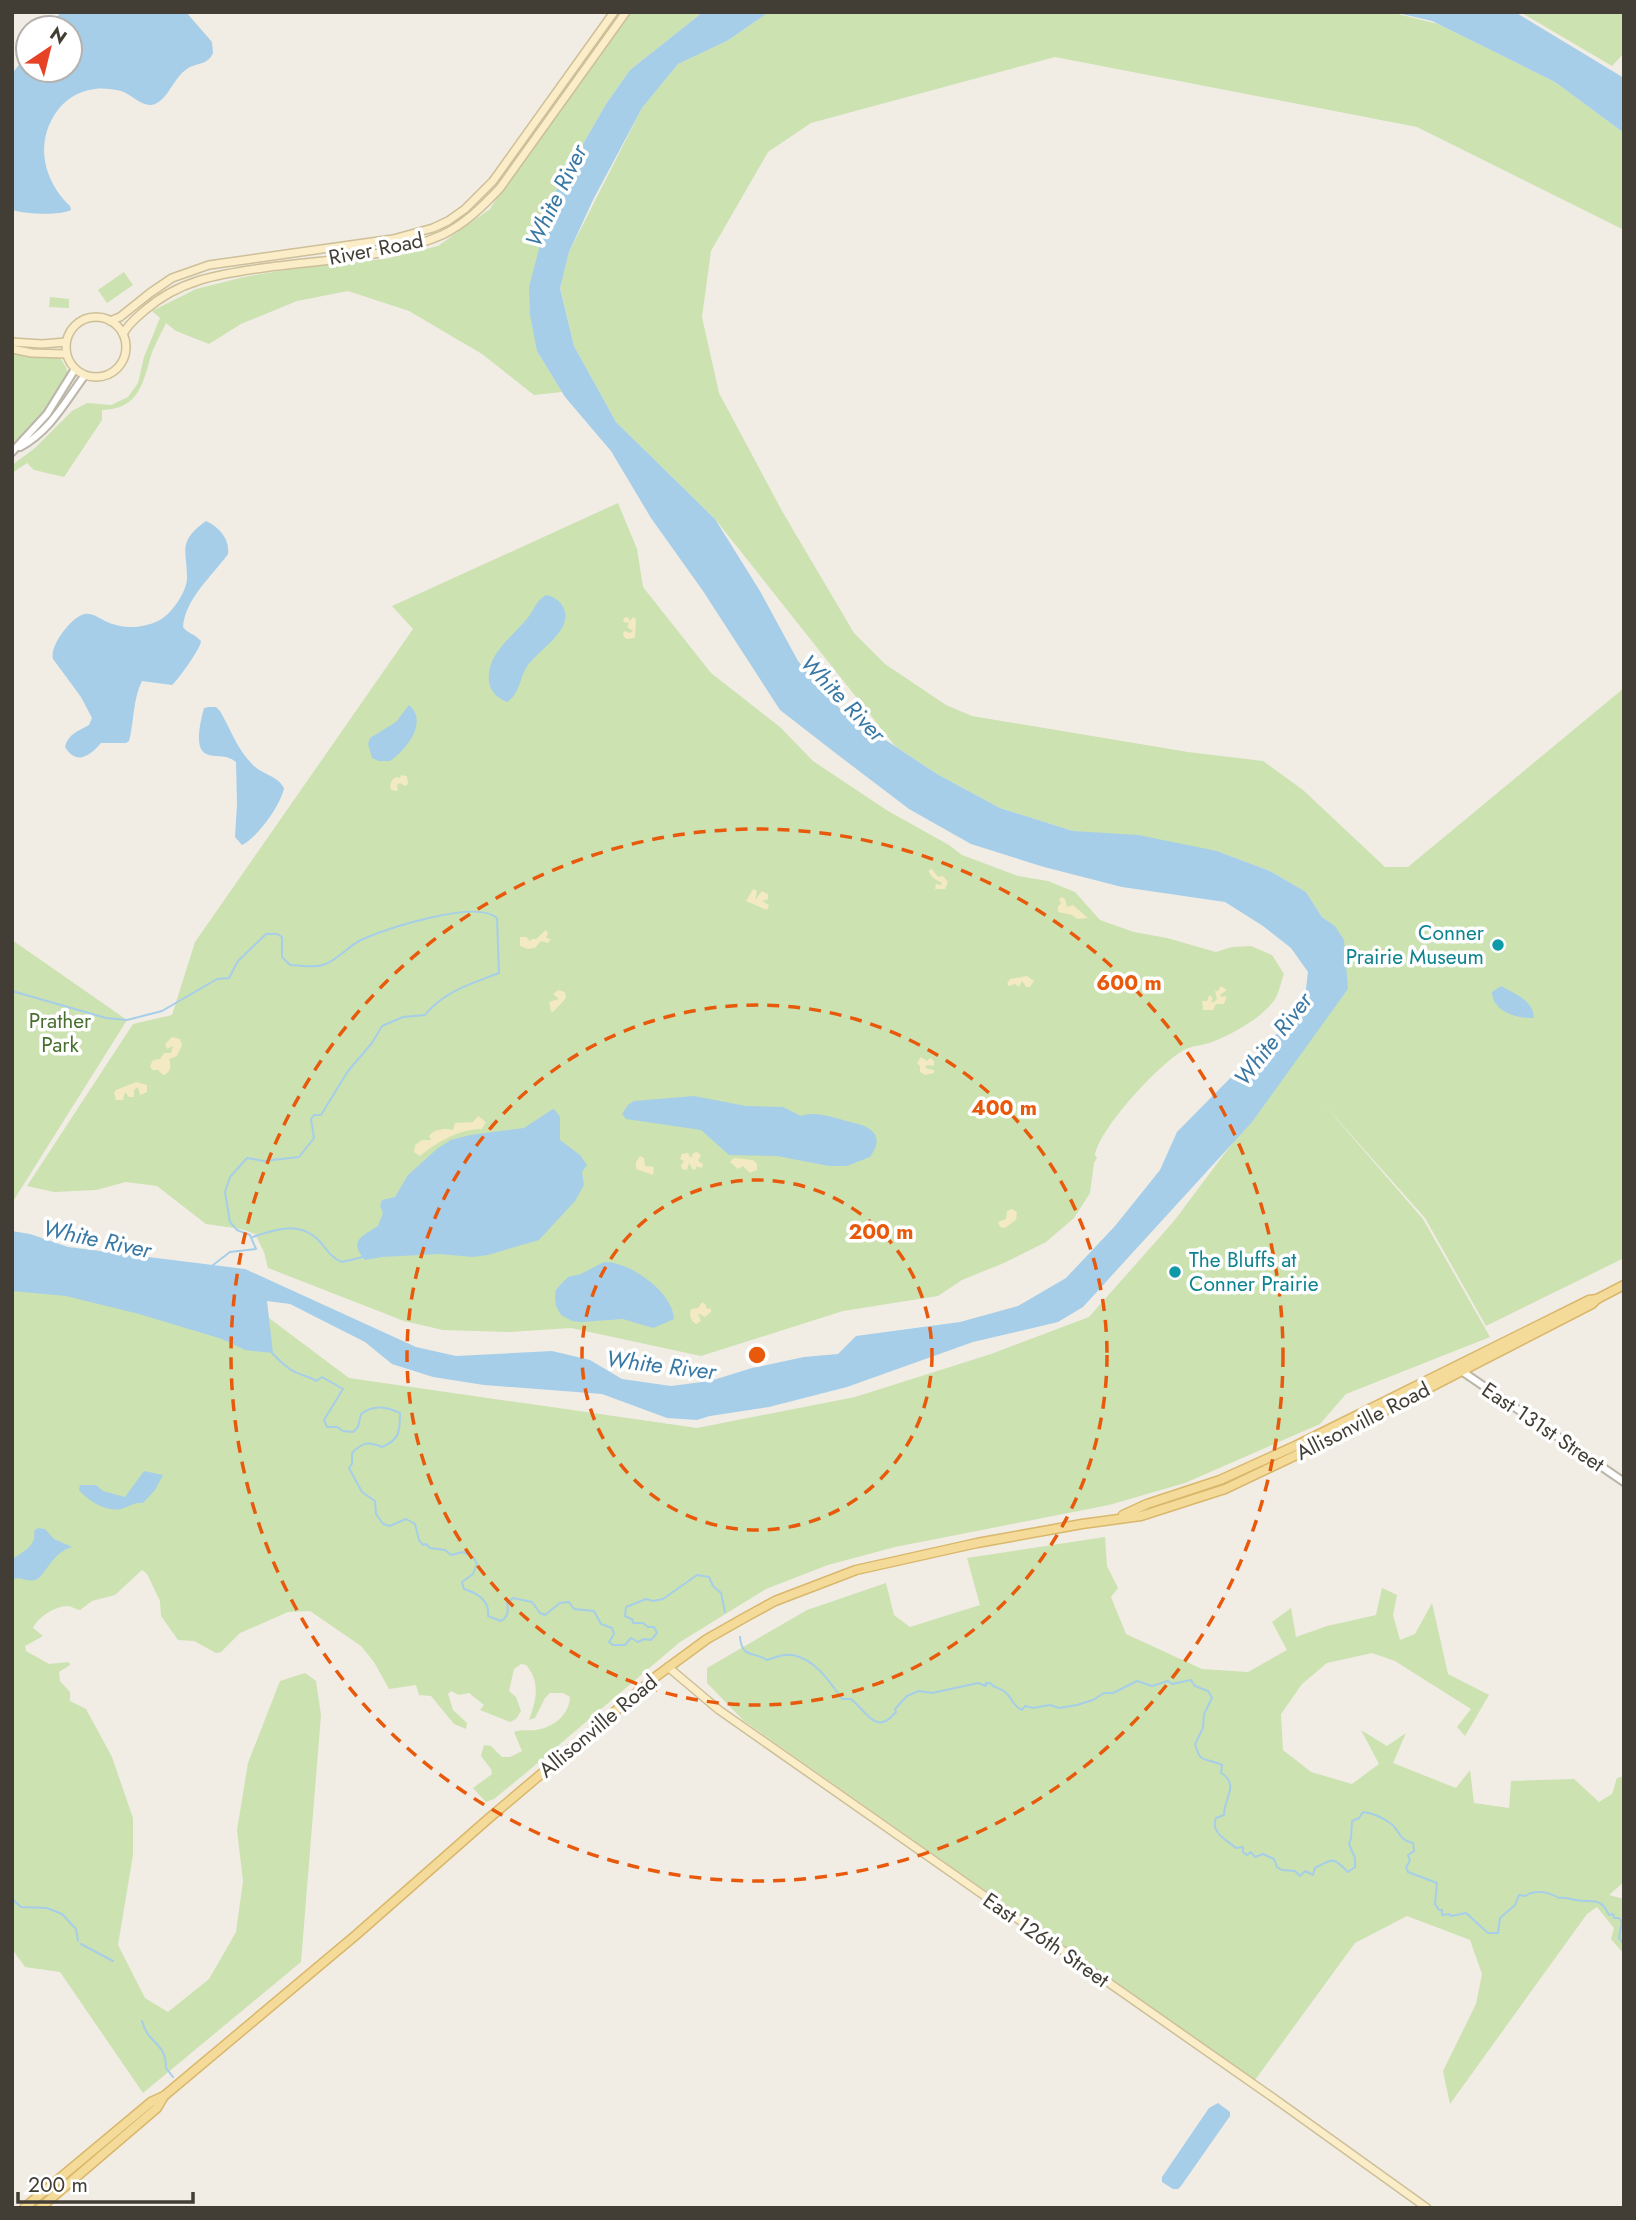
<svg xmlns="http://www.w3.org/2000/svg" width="1636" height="2220" font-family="Jost,sans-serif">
  <rect width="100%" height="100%" fill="#f1ede5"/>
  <g fill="#cce2b1">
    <path d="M629 12H703L630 70 606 104 553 196 537 351 562 392 534 395 482 354 409 311 348 291 297 301 241 324 209 344 176 331 166 323C161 334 153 347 150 359 142 388 136 409 102 410V420L64 477 34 470 27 463 12 473V465L35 448 72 411 87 403 111 405 128 397 138 383 144 357 160 318 152 311 196 289 244 277 317 265 385 259 438 246 490 209 529 147Z"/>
    <path d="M769 12H1390L1438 24 1555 82 1624 133V230L1417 127 1055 57 811 123 768 152 711 251 702 317 719 393 782 511 854 633 885 664 946 705 972 716 1188 752 1263 761 1303 790 1385 867H1408L1624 688V1258L1486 1326 1425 1218 1321 1101 1423 1219 1490 1337 1346 1394 1320 1424 1185 1483 1109 1505 895 1547 828 1565 766 1589 680 1642 527 1772 494 1799 486 1802 473 1788 492 1774 491 1769 481 1756 484 1745 491 1746 502 1757H510L522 1751 514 1732C524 1729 527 1731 536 1730 554 1727 569 1715 570 1697L563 1693H550L545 1698 535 1718 529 1720C536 1701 541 1682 526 1665L521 1664 514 1669 509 1691 516 1697 521 1711 516 1719 510 1722 480 1710 484 1705 469 1693 459 1695 451 1691 448 1694 453 1710 467 1723 466 1729 454 1724 431 1696 419 1695 416 1685 389 1689 374 1662 361 1646 310 1611 288 1612 240 1633 221 1652 216 1653 194 1641 178 1640 161 1616 160 1601 147 1574 142 1570 115 1595 92 1601 80 1610C78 1610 70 1606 68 1606 55 1606 38 1617 33 1628L43 1636 25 1646 26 1651 49 1664 69 1662 70 1665 59 1672 60 1681 70 1692V1701L86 1709 112 1757 133 1818V1855L118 1945 145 1998 168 2012 209 1979 236 1932 243 1881 237 1830 248 1763 280 1681 305 1673 316 1681 321 1715 301 1962 143 2093 60 1972 25 1967 12 1949V1281L261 1312 349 1378 697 1428 855 1397 991 1354 1089 1317 1174 1221 1348 989 1335 926 1322 917 1306 892 1270 871 1217 851 1073 831 1000 808 937 774 895 746 715 519 616 422 574 346 560 287 569 252 642 108 678 64 727 41Z"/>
    <path d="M1520 12H1624V53L1612 66Z"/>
    <path d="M124 272 133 285 107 303 98 290Z"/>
    <path d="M50 297 69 299V308L49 307Z"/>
    <path d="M12 352 60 358 66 367 68 375 38 420 12 446Z"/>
    <path d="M618 503 637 549 643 587 711 673 780 727 813 761 888 811 949 845 962 855 1018 876 1048 881 1075 892 1100 920 1134 932 1167 938 1216 952 1232 947 1251 946 1272 955 1284 974C1281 982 1279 993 1275 999 1263 1017 1236 1032 1217 1040 1207 1045 1195 1045 1186 1049 1161 1061 1099 1129 1095 1155L1097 1158 1094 1163 1090 1193 1074 1218 1046 1242 1004 1263 962 1280 938 1296 843 1311 701 1356 571 1328 509 1332 443 1330 404 1321 268 1268 264 1252 255 1234 241 1229 206 1224 157 1186 126 1182 96 1190 54 1192 27 1186 133 1024 172 1015 195 942 413 629 392 606Z"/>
    <path d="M12 940 127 1020 12 1203Z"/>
    <path d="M1105 1537 1107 1566 1118 1588 1111 1597 1126 1634 1202 1669 1248 1672 1287 1650 1272 1622 1291 1608 1296 1637 1327 1626 1376 1615 1382 1588 1397 1595 1393 1615 1400 1640 1415 1634 1432 1603 1448 1674 1489 1695 1465 1736 1457 1727 1471 1709 1395 1661 1372 1653 1327 1663 1302 1684 1281 1714 1283 1750 1311 1772 1352 1784 1379 1764 1361 1730 1387 1746 1406 1733 1393 1763 1456 1788 1470 1770 1474 1803 1509 1808 1511 1781 1574 1779 1599 1802 1612 1794 1617 1778 1624 1776V1882L1609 1895 1624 1899V1954L1611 1939 1614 1928 1597 1907 1587 1914 1450 2104 1443 2071 1476 2004 1482 1974 1470 1940 1407 1916 1355 1943 1255 2080 744 1721 707 1683V1668L807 1610 886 1583 894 1615 910 1627 980 1605 967 1558Z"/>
  </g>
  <g fill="#f3e9c3">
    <path d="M628 617 630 621 633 617 636 619 635 638 626 639 623 635 624 631 630 633 633 631 627 627 629 623 623 622 624 618Z"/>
    <path d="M401 775 407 776 408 784 405 786 400 783 397 785 398 791 391 790 390 786 392 780 396 777 400 778Z"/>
    <path d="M932 869 938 877 943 876 948 882 945 889H935L936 884 941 885 942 883C937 880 929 877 929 870Z"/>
    <path d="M753 889 757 891 755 900 762 891 768 894V899L762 901 769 905 767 910 746 901Z"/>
    <path d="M1062 897 1065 899 1067 907 1073 905 1088 918 1077 919 1072 915 1058 912V906L1061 904 1059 899Z"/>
    <path d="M546 930 548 933 546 938 551 939 548 943 541 941 535 948 528 949 520 946V937H526L530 941 532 939H536Z"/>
    <path d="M1027 976 1034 981 1030 987H1026L1022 981 1019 987 1015 984 1009 986 1007 984 1010 979Z"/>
    <path d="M1221 986 1227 990 1220 995 1221 997 1227 996 1224 1004H1216L1213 1010H1203L1202 1001H1207L1209 995 1213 998 1211 1002H1214L1217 999 1215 991H1218Z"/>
    <path d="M558 990 565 992 566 998 554 1011 551 1012 549 1002 559 999 553 994Z"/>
    <path d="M172 1037 180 1039 182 1045 177 1056 169 1059C172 1065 170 1074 163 1075L158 1070H152L150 1066 153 1060 160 1059 164 1053H171L173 1046 167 1049 165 1044Z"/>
    <path d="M921 1057 927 1061 930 1058 934 1061V1066L927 1065 925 1068 934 1070V1073L925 1075 920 1072V1066L917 1063Z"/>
    <path d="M136 1082 147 1085V1092L140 1095 138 1087 134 1090V1097H129L125 1092 123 1100H116L114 1093 116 1090Z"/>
    <path d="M478 1116 486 1122 482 1129C459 1129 437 1142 420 1156L414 1152 415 1145 422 1140H431L429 1136C434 1129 446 1128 453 1130L455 1123 473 1122Z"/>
    <path d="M697 1152 701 1155 698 1161 703 1164 702 1168 696 1166V1169L693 1170 689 1163 687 1170 682 1169 681 1165 684 1161 680 1159 682 1154 688 1153 691 1158 693 1153Z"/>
    <path d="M640 1156 644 1158 645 1166 654 1167 653 1175 636 1169V1162Z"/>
    <path d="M734 1158 753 1160 757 1164V1170L750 1173 743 1166 738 1169 730 1162Z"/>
    <path d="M1012 1209 1017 1212 1016 1220 1005 1228 1000 1227 998 1222 1006 1219 1007 1211Z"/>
    <path d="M702 1302 706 1305V1308L711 1309V1312L705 1317 698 1313 701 1321 696 1324C690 1320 689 1315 691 1309L698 1308Z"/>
  </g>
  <g fill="#a6cee9">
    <path d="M62 12H186L212 42 213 53C207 66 197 62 187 69 174 77 169 98 155 104 144 109 131 94 121 91 113 89 103 88 95 89 78 91 64 100 55 114 35 145 44 181 70 206L71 210C58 216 26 214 12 210V74L28 52V70H70V28H45Z"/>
    <path d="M703 12H769L727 41 678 64 642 108 593 200 569 252 560 288 574 346 616 422 715 519 760 591 798 661 842 711 937 774 1000 808 1073 831 1138 835 1217 851 1270 871 1306 892 1322 917 1335 926 1344 940 1348 989 1252 1122 1083 1307 1058 1322 973 1342 847 1387 769 1407 710 1416 697 1420 667 1418 602 1394 484 1385 433 1377 392 1364 365 1342 290 1304 267 1301 273 1353 245 1350 222 1339 139 1314 66 1296 12 1291V1231L30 1234 68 1247 245 1269 416 1347 456 1356 552 1351 590 1360 622 1379 671 1386 710 1381 752 1368 804 1357 838 1354 856 1336 960 1322 1018 1306 1066 1278 1115 1226 1160 1170 1177 1132 1257 1051 1286 1026 1304 1005 1308 972 1291 948 1263 926 1225 902 1122 887 1044 867 971 844 909 809 838 755 780 710 703 591 651 518 611 451 565 397 537 351 530 315 529 287 553 196 606 104 630 70Z"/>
    <path d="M1393 12H1515L1624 78V133L1555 82 1432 21Z"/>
    <path d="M206 521C219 527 230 539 228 554 212 576 185 599 183 627 187 633 195 634 201 641 201 648 178 680 172 685L142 681C133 698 134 722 129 741L126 743H101C89 757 76 765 65 747 68 734 78 731 89 725L92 718 81 697 53 659C49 646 72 616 85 614 92 613 99 618 105 621 122 629 140 629 158 621 170 616 187 592 187 578 187 550 177 542 206 521Z"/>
    <path d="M546 595C561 598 571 612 562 628 554 642 538 652 528 665 519 677 521 693 507 702 497 698 491 692 489 682 486 655 510 639 525 621 534 612 534 602 546 595Z"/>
    <path d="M409 705C429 722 406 750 390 761H379L372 758 368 744 370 738 396 722Z"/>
    <path d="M209 707H216L220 711C230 728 238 751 253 765 263 775 277 775 284 788 281 805 257 838 242 845L235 837 237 804 236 762C226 754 220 758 209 755 192 752 201 720 204 708Z"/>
    <path d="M1501 986C1515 994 1533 1000 1534 1018 1517 1019 1492 1011 1492 992Z"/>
    <path d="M694 1096 746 1106 783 1107 801 1116C816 1111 831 1117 846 1121 866 1125 888 1132 870 1157L847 1166H829L777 1156 729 1155 701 1130 626 1119 622 1114 628 1105 634 1101Z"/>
    <path d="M553 1109 555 1110 560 1117V1140L580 1155 587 1165 582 1172 584 1185 575 1201 539 1240 488 1255 473 1257 439 1254 382 1257 365 1260C348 1241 362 1236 378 1226L383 1213 380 1206 382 1200 395 1197 408 1175 438 1148 451 1140 470 1135 524 1128Z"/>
    <path d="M604 1262C629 1261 673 1292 674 1319L653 1328 623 1319 581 1322 572 1321 561 1315 556 1306 555 1297 556 1290 562 1283 568 1277 581 1274Z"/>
    <path d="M144 1471 163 1475 155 1490 143 1503C134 1502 129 1507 121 1509 105 1512 89 1501 79 1490L80 1485H96L103 1491 125 1497Z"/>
    <path d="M38 1528 45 1529 54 1539 72 1547C52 1552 45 1577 35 1580 27 1582 21 1576 12 1579V1560C22 1551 37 1547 34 1531Z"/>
    <path d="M1218 2103 1230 2112V2116L1181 2186 1178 2189H1173L1162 2182V2177L1209 2108Z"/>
  </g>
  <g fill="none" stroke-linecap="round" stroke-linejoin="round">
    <g stroke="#a6cee9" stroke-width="2">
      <path d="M12 991 106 1018 127 1020 162 1011 217 979 229 978 238 961 266 934H277L282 937V957L290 965C300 965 314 968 323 965 337 961 349 945 363 939 389 928 476 899 497 918L499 973C471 984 444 991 425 1015L403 1017 382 1026 372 1043 348 1071 321 1115H314L311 1119 314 1138 299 1157 264 1161 247 1158 230 1177 225 1192 230 1222 237 1230 250 1235 256 1249 230 1252 213 1265"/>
      <path d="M253 1237C277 1228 302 1221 321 1243 328 1251 332 1258 342 1262L363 1257"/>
      <path d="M272 1353C279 1360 286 1368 295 1372 302 1376 309 1376 316 1381L322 1377 343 1389 324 1420 327 1427H337L343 1431 353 1432 358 1427 361 1414C374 1404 387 1407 400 1413 400 1430 400 1440 382 1447 368 1441 363 1442 352 1453V1464L349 1468 362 1492 375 1501 376 1514 383 1524 390 1526 406 1519 415 1524 419 1540 423 1545 426 1544 430 1548 445 1550 451 1555 463 1552 473 1557 477 1564 473 1574 462 1582 464 1589C477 1593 490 1601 488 1616L501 1621C508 1617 509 1611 507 1603L513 1598 532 1602 540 1613 545 1615 560 1603 569 1602 574 1609 594 1611 601 1624 612 1628 614 1634 609 1642 613 1645H625L631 1638 638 1642 644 1639 651 1640 657 1633 654 1627H648L643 1623H633V1620L625 1616 626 1607 646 1599 653 1601 663 1599 697 1575 709 1577 713 1586 721 1593 725 1612"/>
      <path d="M740 1637C742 1659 754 1651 767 1660 775 1658 782 1653 793 1655 816 1660 830 1682 842 1699H851C868 1713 876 1736 896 1712L895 1709 907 1696 919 1691 932 1693 978 1683 986 1686V1683H990C995 1689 999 1687 1005 1692 1012 1697 1012 1706 1022 1710L1025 1706 1033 1708 1050 1705 1059 1708 1077 1705 1093 1700 1104 1693H1113L1137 1681 1152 1686 1168 1681 1172 1684 1191 1680 1195 1686 1208 1691 1212 1698 1204 1714 1203 1728 1195 1744C1201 1766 1205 1756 1222 1765L1221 1773C1240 1784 1224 1798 1224 1815L1216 1818C1210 1833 1227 1840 1236 1848L1243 1847V1852L1247 1855 1251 1852 1255 1857 1263 1854 1274 1859 1277 1867 1282 1870 1295 1871 1300 1876 1305 1871 1313 1875 1315 1868C1334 1858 1333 1857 1348 1872L1355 1867V1858L1349 1844 1351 1838 1352 1821 1359 1818 1363 1812C1372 1813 1383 1818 1390 1823 1401 1830 1396 1839 1413 1843L1414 1851 1408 1855 1410 1861 1406 1867 1408 1872 1437 1883 1435 1904 1439 1910H1442V1915L1449 1914 1451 1916 1466 1913 1488 1933H1498L1500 1918 1515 1905 1519 1895 1525 1896C1535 1889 1549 1892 1559 1898 1565 1897 1569 1899 1576 1900 1593 1903 1600 1896 1609 1915L1613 1914 1614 1918H1619L1622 1922 1619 1938 1624 1945"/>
      <path d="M12 1899 21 1907 47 1908 62 1914 76 1929 78 1941"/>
      <path d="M81 1944 113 1961"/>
      <path d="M142 2021C148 2045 166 2041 166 2068L173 2077"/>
    </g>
    <g stroke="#bcb5a9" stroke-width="10">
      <g id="tertiary">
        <path d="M20 447C50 431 65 402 85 375"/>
        <path d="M12 452 47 414 75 369"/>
        <path d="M1463 1372 1624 1482"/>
      </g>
    </g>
    <g stroke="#cdbf98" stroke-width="10">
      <g id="secondary">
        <circle cx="96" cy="347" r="30"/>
        <path d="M110 321 120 317 150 293 172 278 209 265 393 239 433 228 448 221 465 209 493 181 614 12"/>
        <path d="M123 334C128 324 136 318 144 311 179 280 219 274 263 268 320 260 390 258 442 235 465 224 483 206 500 188L626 12"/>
        <path d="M12 342 42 344 66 342"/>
        <path d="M12 349 32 353 66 354"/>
        <path d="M668 1667 719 1710 1282 2104 1427 2208"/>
      </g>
    </g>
    <g stroke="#d9b76b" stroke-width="11">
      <g id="primary">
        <path d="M1123 1515 1147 1504 1220 1480 1295 1446 1589 1300 1597 1299 1624 1285"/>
        <path d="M24 2208 151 2102 164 2096 356 1935 488 1819 658 1675 707 1639 744 1618 775 1601 856 1570 977 1543 1082 1524 1141 1516 1225 1489 1328 1440 1592 1304 1597 1299"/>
        <path d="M40 2208 157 2108 164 2096"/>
      </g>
    </g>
    <use href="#tertiary" stroke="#fff" stroke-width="6"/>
    <use href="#secondary" stroke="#faedc7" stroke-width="7"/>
    <use href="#primary" stroke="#f5db9a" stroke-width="8"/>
  </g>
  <g fill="none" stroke="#e8590c" stroke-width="3.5" stroke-dasharray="12 9">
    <circle cx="757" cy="1355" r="175"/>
    <circle cx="757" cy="1355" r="350"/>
    <circle cx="757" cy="1355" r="526"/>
  </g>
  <g fill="#0f9aa8" stroke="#fff" stroke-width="2.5">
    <circle cx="1498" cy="945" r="7"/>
    <circle cx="1175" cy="1272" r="7"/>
  </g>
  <g text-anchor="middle" stroke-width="7" stroke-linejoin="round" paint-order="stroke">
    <g font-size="21" fill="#433e35" stroke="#fff">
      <text transform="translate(376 249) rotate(-11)" y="7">River Road</text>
      <text transform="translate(1363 1421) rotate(-27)" y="7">Allisonville Road</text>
      <text transform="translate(1543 1427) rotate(34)" y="7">East 131st Street</text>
      <text transform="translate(598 1726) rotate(-40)" y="7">Allisonville Road</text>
      <text transform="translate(1046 1940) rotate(35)" y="7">East 126th Street</text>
    </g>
    <g font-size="21" fill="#0d838f" stroke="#fff" text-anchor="end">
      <text x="1484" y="940">Conner<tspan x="1484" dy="24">Prairie Museum</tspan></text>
      <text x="1189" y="1267" text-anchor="start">The Bluffs at<tspan x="1189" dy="24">Conner Prairie</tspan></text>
    </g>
    <g font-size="21" fill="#476f2e" stroke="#fff">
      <text x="60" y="1028">Prather<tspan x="60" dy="24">Park</tspan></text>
    </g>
    <g font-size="23" font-style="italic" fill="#3878a5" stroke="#fff">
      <text transform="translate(556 196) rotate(-64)" y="8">White River</text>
      <text transform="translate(843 698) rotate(46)" y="8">White River</text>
      <text transform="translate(1273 1039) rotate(-52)" y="8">White River</text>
      <text transform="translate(97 1239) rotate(12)" y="8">White River</text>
      <text transform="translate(661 1365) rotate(7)" y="8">White River</text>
    </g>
  </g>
  <circle cx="757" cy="1355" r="10" fill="#e8590c" stroke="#fff" stroke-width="3.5"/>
  <g font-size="21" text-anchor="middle" font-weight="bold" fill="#e8590c" stroke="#fff" stroke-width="7" stroke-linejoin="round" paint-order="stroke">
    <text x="1129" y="990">600 m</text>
    <text x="1004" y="1115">400 m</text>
    <text x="881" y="1239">200 m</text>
  </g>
  <rect width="1636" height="2220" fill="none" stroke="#433e35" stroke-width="28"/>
  <g transform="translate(49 49) rotate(35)"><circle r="33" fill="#ffffff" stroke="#b4b2ae" stroke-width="2"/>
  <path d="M0-5L12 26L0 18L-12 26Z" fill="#e84226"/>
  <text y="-10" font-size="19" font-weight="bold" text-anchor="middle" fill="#433e35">N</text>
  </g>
  <path d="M18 2192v10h175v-10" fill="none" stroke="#433e35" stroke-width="3.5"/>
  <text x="28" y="2192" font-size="21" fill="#433e35" stroke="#ffffff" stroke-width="5" paint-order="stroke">200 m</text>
</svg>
